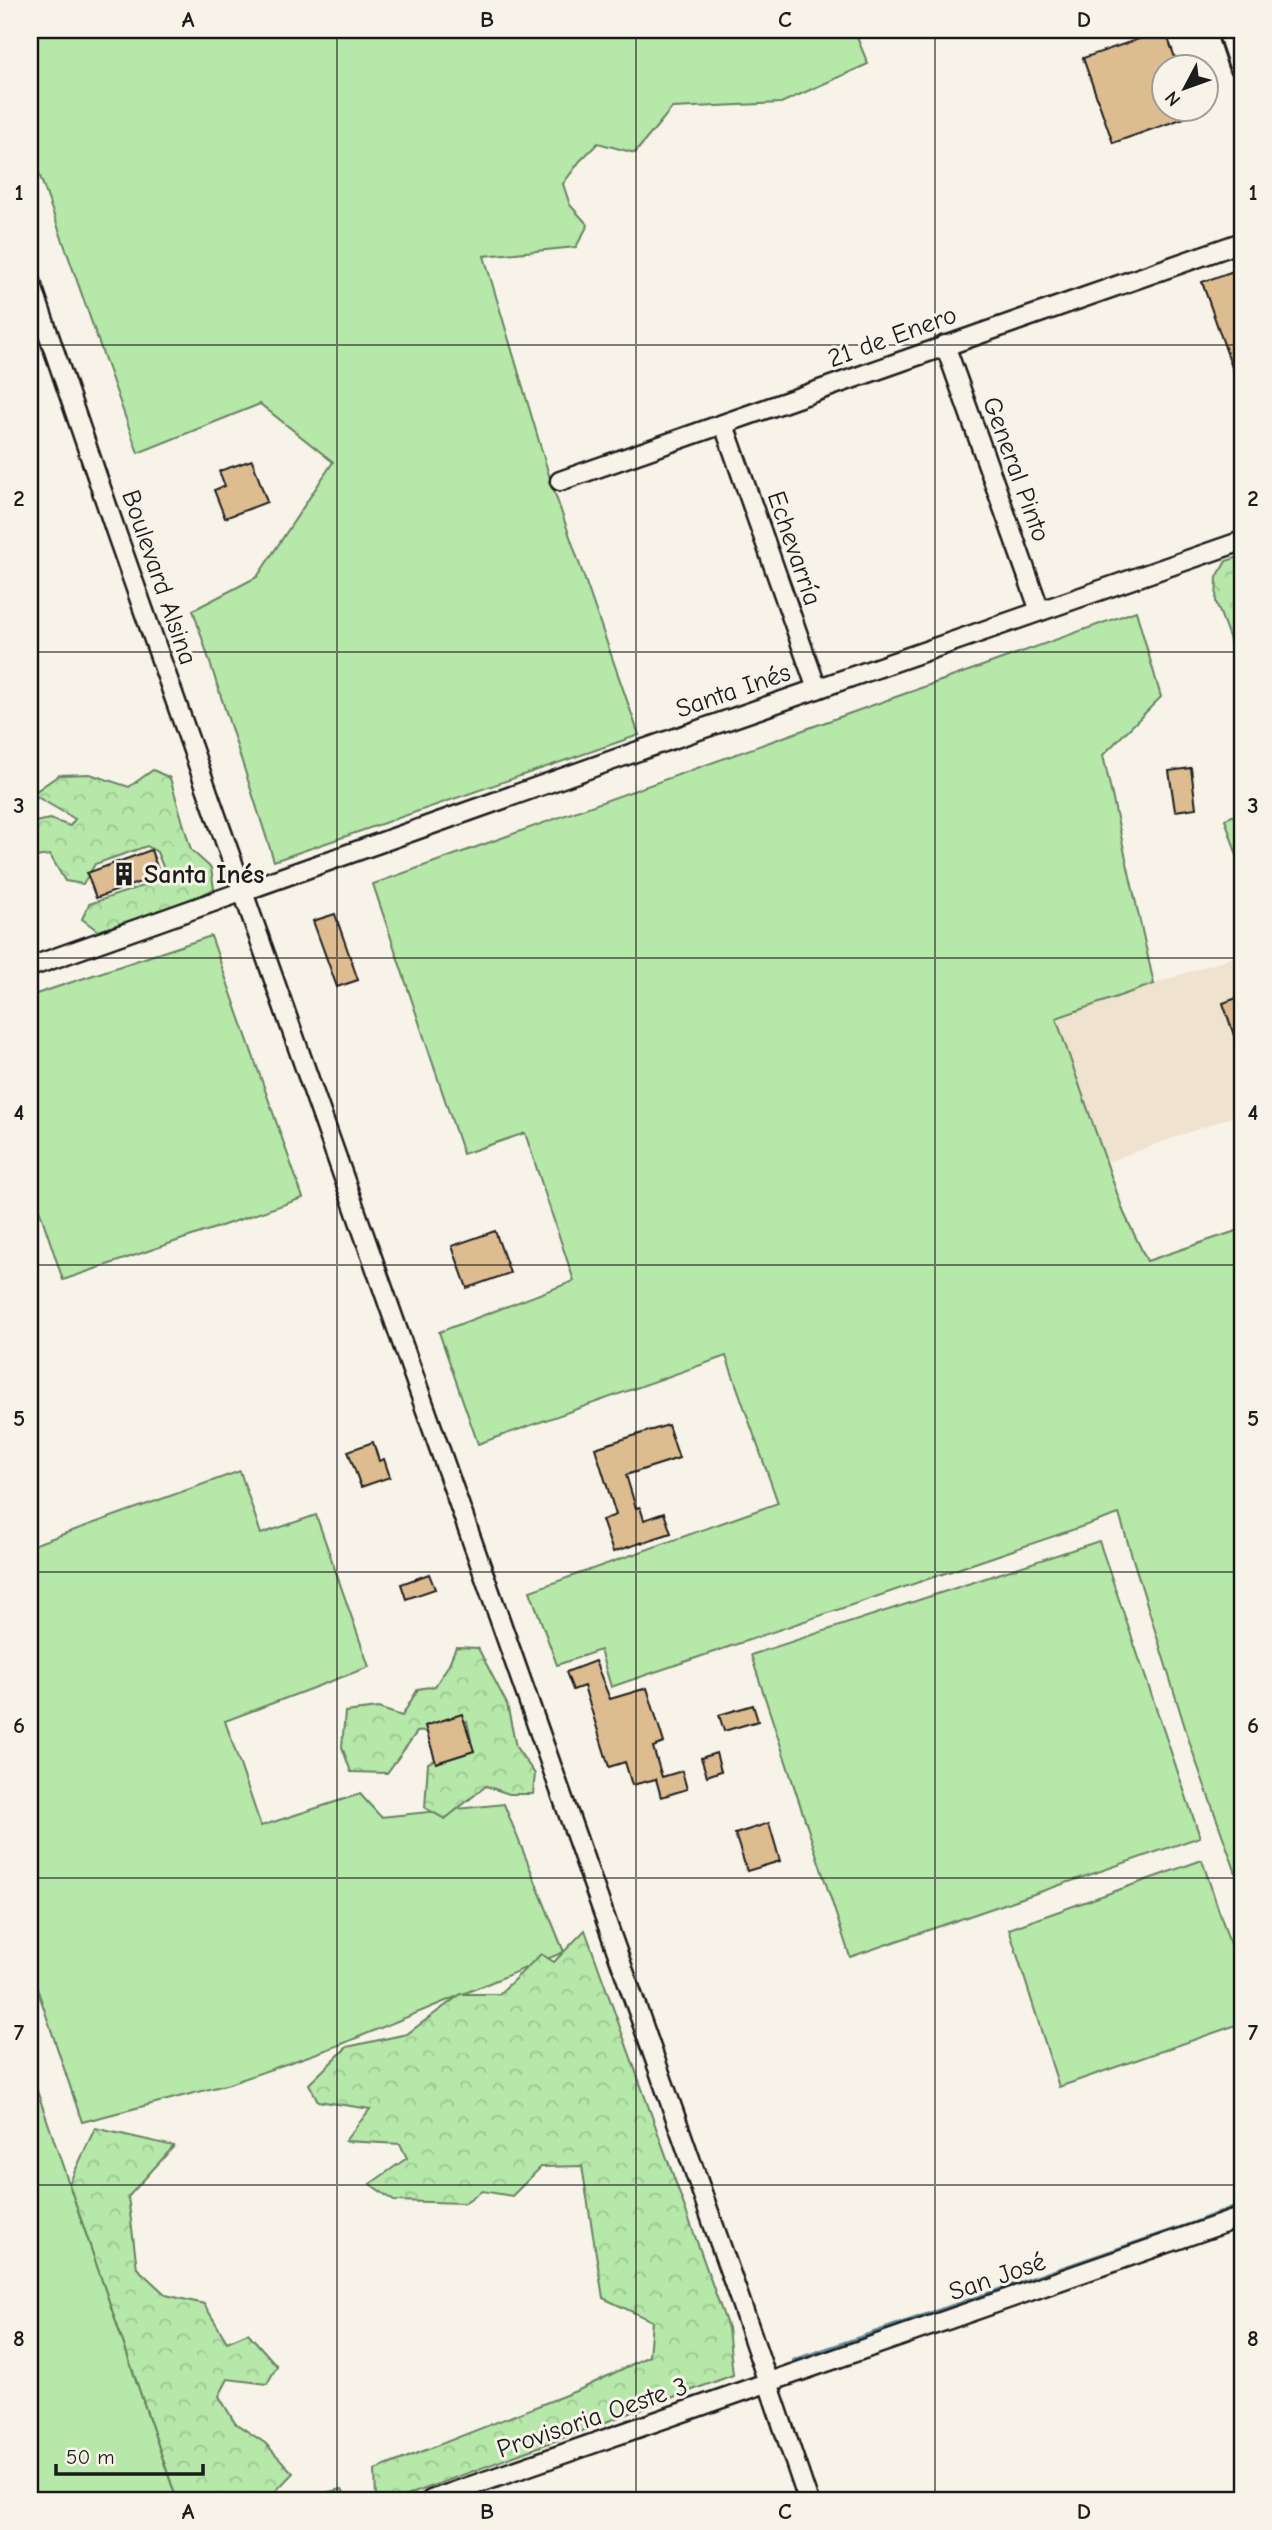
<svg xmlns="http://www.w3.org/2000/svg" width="1272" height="2530" font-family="'Comic Neue',sans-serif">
  <defs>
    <pattern id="forest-crowns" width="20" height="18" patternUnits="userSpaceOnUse" patternTransform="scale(1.75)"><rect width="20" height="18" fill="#b5e8a9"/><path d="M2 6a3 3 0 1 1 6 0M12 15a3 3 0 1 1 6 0" fill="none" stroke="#9bc691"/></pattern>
  </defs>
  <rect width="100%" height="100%" fill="#f7f3e8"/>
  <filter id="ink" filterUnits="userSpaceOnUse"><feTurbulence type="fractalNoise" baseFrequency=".0143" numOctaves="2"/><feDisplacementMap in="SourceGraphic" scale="14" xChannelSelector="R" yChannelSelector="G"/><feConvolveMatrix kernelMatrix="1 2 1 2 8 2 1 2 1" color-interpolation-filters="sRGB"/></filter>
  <g filter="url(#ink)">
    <path fill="#efe2ce" d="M1242 954V1113L1107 1162 1056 1017Z"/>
    <g fill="#b5e8a9" stroke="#688262" stroke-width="2">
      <path d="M30 30H854L868 64 781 103 672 108 635 153 598 143 580 161 563 184 570 205 588 225 576 247 484 256 552 485 639 735 274 861 193 610 257 577 333 462 260 404 138 453 30 148Z"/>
      <path d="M1136 611 1161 697 1103 755 1154 984 1056 1018 1124 1213 1147 1261 1242 1229V1890L1192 1750 1119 1514 611 1687 600 1650 557 1665 530 1591 778 1503 726 1356 478 1444 439 1332 574 1281 525 1133 463 1154 373 884Z"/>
      <path d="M1242 812V871L1225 819Z"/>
      <path d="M211 936 303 1198 63 1280 30 1182V996Z"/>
      <path d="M240 1471 261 1534 316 1515 369 1667 225 1721 261 1826 360 1794 381 1817 504 1804 564 1952 337 2046 229 2084 82 2122 30 1967V1546Z"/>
      <path d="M1099 1541 1200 1837 850 1957 751 1655Z"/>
      <path d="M1202 1860 1242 1980V2023L1059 2087 1009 1929Z"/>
      <path d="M30 2070 177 2500H30Z"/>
    </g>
    <g fill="url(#forest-crowns)" stroke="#688262" stroke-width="2">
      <path d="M1242 556V681H1240L1229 637 1216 602 1217 577 1226 561Z"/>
      <path d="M153 770 170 778 191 850 211 868 214 889 189 902 98 931 82 919 89 904 155 882 164 869 157 852 147 846 95 864 83 884 65 881 50 855 35 857 30 851V833L35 822 50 819 70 826 75 819 32 794 59 775 90 774 129 787Z"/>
      <path d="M456 1647 478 1648 507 1704 516 1747 535 1774 533 1794H509L486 1786 445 1819 425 1808 428 1763 471 1740 467 1721 430 1731 417 1732 387 1773 351 1772 342 1747 345 1712 378 1708 402 1716 418 1689 435 1686 448 1666Z"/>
      <path d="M585 1930 728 2328 733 2375 395 2500H376L375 2470 581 2389 649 2356 652 2321 603 2298 582 2166 541 2167 512 2196 482 2191 464 2203 394 2201 370 2184 407 2158 400 2144 345 2141 370 2109 318 2101 309 2084 347 2047 407 2034 461 1994H499L541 1954 554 1962Z"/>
      <path d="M95 2128 174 2146 128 2197 137 2268 166 2295 204 2304 227 2342 248 2333 277 2366 267 2384 228 2379 219 2396 235 2423 265 2443 293 2473 267 2500 303 2498 342 2489 348 2500H177L69 2184Z"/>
    </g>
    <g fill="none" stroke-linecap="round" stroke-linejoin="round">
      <path stroke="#608c9b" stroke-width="6" d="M795 2361 1194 2224 1242 2205"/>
    </g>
    <g fill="#ddbc90" stroke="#1c1c1c" stroke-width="2">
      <path d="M1165 30 1178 66H1164V108H1204V111L1113 143 1083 58Z"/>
      <path d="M1242 268V390H1240L1202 282Z"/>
      <path d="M252 460 267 502 225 518 214 490 225 486 219 471Z"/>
      <path d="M1191 768 1196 808 1175 811 1169 771Z"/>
      <path d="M151 850 160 875 96 898 87 873Z"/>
      <path d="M335 914 358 980 337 987 313 921Z"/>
      <path d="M1242 996V1049L1239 1050 1223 1003Z"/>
      <path d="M495 1231 510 1273 467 1288 452 1246Z"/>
      <path d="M668 1425 679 1458 626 1475 636 1508 640 1507 644 1520 664 1513 671 1533 613 1552 602 1520 616 1515 595 1448Z"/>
      <path d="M373 1442 379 1461 384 1459 390 1477 361 1487 348 1451Z"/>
      <path d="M429 1574 435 1589 406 1599 401 1584Z"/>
      <path d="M595 1661 610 1699 647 1688 664 1743 653 1747 662 1777 682 1771 687 1789 661 1797 656 1779 632 1785 625 1762 609 1767 584 1686 573 1690 566 1672Z"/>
      <path d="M753 1705 758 1721 724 1731 719 1715Z"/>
      <path d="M462 1714 474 1751 436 1763 425 1726Z"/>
      <path d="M716 1753 721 1771 707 1776 701 1758Z"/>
      <path d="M769 1823 780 1861 747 1871 735 1834Z"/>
    </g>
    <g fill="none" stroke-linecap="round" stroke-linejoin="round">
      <g stroke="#1c1c1c" stroke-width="23">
        <g id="minor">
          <path d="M30 280 117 535 741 2303 808 2500"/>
          <path d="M945 345 1040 611"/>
          <path d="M724 425 817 689"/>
          <path d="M560 481 1242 242"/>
          <path d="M30 967 644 749 1242 541"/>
          <path d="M431 2500 1242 2217"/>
        </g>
      </g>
      <g stroke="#1c1c1c" stroke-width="32">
        <path id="primary" d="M1231 30 1242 63"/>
      </g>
      <use href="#minor" stroke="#f7f3e8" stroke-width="18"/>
      <use href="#primary" stroke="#f7f3e8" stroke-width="26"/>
    </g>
  </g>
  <path fill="none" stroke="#1c1c1c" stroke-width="2" stroke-opacity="0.55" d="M337 30V2500M636 30V2500M935 30V2500M30 345H1242M30 652H1242M30 958H1242M30 1265H1242M30 1572H1242M30 1878H1242M30 2185H1242"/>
  <defs>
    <g id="building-bare" transform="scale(1.89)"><path d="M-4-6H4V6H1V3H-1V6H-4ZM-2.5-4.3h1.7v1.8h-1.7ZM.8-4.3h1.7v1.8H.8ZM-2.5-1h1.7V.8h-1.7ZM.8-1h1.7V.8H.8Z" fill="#1c1c1c" stroke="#f7f3e8" stroke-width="2.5" paint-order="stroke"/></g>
  </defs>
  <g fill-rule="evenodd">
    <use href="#building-bare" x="124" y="874"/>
  </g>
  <g text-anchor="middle" stroke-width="6" stroke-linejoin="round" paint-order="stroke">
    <g font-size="26" fill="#1c1c1c" stroke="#f7f3e8">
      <text transform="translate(892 336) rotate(-20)" y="9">21 de Enero</text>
      <text transform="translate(1017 469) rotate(70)" y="9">General Pinto</text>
      <text transform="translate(795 548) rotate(71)" y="9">Echevarría</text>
      <text transform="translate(160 577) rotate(71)" y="9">Boulevard Alsina</text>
      <text transform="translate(733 690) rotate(-19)" y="9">Santa Inés</text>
      <text transform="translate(997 2276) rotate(-19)" y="9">San José</text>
      <text transform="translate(592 2417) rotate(-19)" y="9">Provisoria Oeste 3</text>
    </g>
    <g font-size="26" font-weight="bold" fill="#1c1c1c" stroke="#f7f3e8" text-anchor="start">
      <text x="144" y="883">Santa Inés</text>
    </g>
  </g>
  <rect width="1272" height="2530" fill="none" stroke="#f7f3e8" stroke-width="77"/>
  <g transform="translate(1185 88) rotate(229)"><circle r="33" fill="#f7f3e8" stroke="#9f9d96" stroke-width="2"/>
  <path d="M0-5L12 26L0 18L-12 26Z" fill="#1c1c1c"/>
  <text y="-10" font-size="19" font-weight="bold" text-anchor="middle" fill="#1c1c1c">N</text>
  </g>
  <path d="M56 2464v10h147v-10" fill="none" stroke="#1c1c1c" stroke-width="3.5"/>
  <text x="66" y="2464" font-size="21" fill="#1c1c1c" stroke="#f7f3e8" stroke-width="5" paint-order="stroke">50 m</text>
  <rect x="38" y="38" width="1196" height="2454" fill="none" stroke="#1c1c1c" stroke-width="2.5"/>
  <g font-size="23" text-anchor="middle" font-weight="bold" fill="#1c1c1c">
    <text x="188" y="27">A</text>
    <text x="487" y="27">B</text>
    <text x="785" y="27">C</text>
    <text x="1084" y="27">D</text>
    <text x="19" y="200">1</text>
    <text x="1253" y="200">1</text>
    <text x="19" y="506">2</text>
    <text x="1253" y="506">2</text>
    <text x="19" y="813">3</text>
    <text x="1253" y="813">3</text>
    <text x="19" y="1120">4</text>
    <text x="1253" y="1120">4</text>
    <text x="19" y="1426">5</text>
    <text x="1253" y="1426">5</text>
    <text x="19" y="1733">6</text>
    <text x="1253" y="1733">6</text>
    <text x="19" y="2040">7</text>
    <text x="1253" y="2040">7</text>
    <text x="19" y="2346">8</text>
    <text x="1253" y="2346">8</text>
    <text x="188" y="2519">A</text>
    <text x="487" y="2519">B</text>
    <text x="785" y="2519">C</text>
    <text x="1084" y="2519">D</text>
  </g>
</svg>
